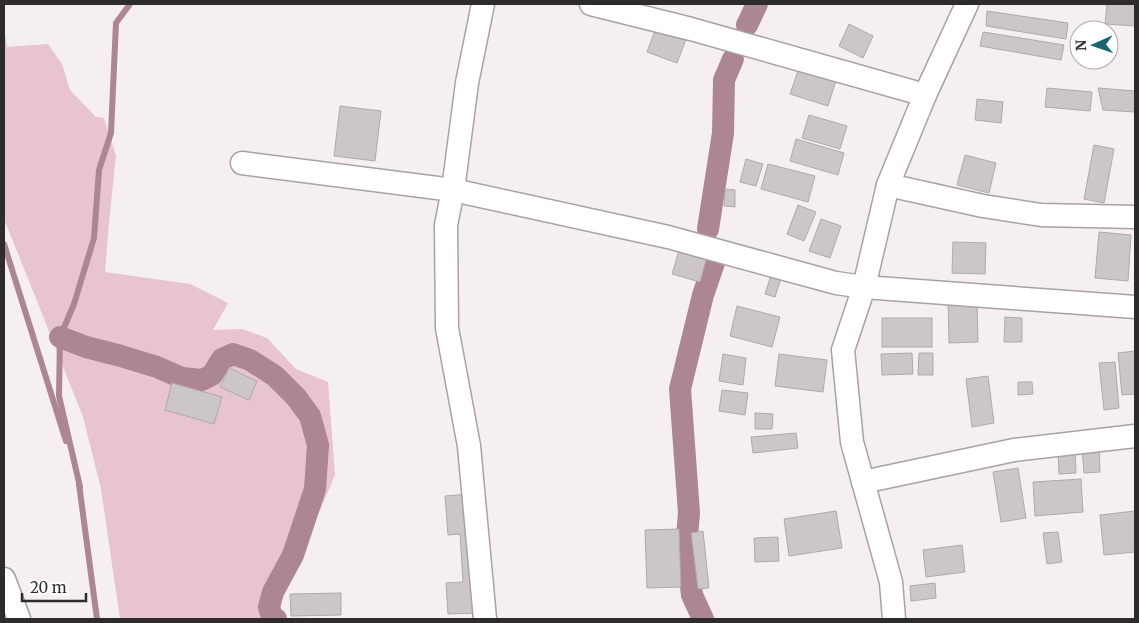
<svg xmlns="http://www.w3.org/2000/svg" width="1139" height="623" font-family="Merriweather,serif">
  <rect width="100%" height="100%" fill="#f6eff1"/>
  <path fill="#e7c4ce" d="M4 26 7 47 48 44 62 64 70 90 96 117 104 118 116 156 109 222 105 272 190 284 228 303 213 330 242 329 267 338 296 369 328 382 335 475 274 619H120L101 489 83 417 33 291 4 219Z"/>
  <g fill="none" stroke-linecap="round" stroke-linejoin="round">
    <g stroke="#ac8691" stroke-width="6">
      <path d="M4 244 66 441"/>
      <path d="M79 484 97 619"/>
      <path d="M80 487 59 396 60 337 74 304 94 238 99 170 111 133 116 23 130 4"/>
    </g>
    <g stroke="#ac8691" stroke-width="22">
      <path d="M747 25 757 4"/>
      <path d="M708 229 723 133 724 80 733 59"/>
      <path d="M60 337 86 347 121 356 157 367 182 378 202 380 212 375 222 359 233 354 250 360 275 376 296 397 310 416 318 445 315 489 293 555 273 592 269 607 272 617 276 619"/>
      <path d="M703 619 692 595 686 548 689 513 680 389 703 295 714 263"/>
    </g>
  </g>
  <g fill="#ccc6c8" stroke="#aea9aa">
    <path d="M1107 4H1135V26L1105 24Z"/>
    <path d="M987 11 1068 23 1066 39 986 26Z"/>
    <path d="M658 23 688 34 677 63 647 52Z"/>
    <path d="M849 24 873 36 863 58 839 46Z"/>
    <path d="M983 32 1064 45 1061 60 980 46Z"/>
    <path d="M1078 33H1079V54L1075 53Z"/>
    <path d="M800 65 837 77 828 106 790 94Z"/>
    <path d="M1047 88 1092 92 1090 111 1045 107Z"/>
    <path d="M1098 88 1135 91V112L1103 110Z"/>
    <path d="M977 99 1003 102 1001 123 975 120Z"/>
    <path d="M340 106 381 111 375 161 334 156Z"/>
    <path d="M809 115 847 126 840 149 802 138Z"/>
    <path d="M796 139 844 153 838 175 790 161Z"/>
    <path d="M1094 145 1114 149 1104 203 1084 199Z"/>
    <path d="M965 155 996 163 989 193 957 185Z"/>
    <path d="M746 159 763 164 756 186 740 182Z"/>
    <path d="M768 164 815 176 808 202 761 189Z"/>
    <path d="M725 189 735 190V207L724 206Z"/>
    <path d="M798 205 816 212 804 241 787 234Z"/>
    <path d="M821 219 841 226 830 258 809 251Z"/>
    <path d="M1099 232 1131 235 1128 281 1095 278Z"/>
    <path d="M953 242 986 243 985 274 952 273Z"/>
    <path d="M681 244 708 253 700 282 672 274Z"/>
    <path d="M772 272 782 275 775 297 765 294Z"/>
    <path d="M948 300H977L978 342 949 343Z"/>
    <path d="M737 306 780 317 772 347 730 336Z"/>
    <path d="M1005 317 1022 318V342H1004Z"/>
    <rect x="882" y="318" width="50" height="29"/>
    <path d="M1135 351V394L1122 395 1118 353Z"/>
    <path d="M912 353 913 374 882 375 881 354Z"/>
    <path d="M919 353H933V375H918Z"/>
    <path d="M723 354 746 358 743 385 719 381Z"/>
    <path d="M779 354 827 360 823 392 775 386Z"/>
    <path d="M1115 362 1119 408 1104 410 1099 363Z"/>
    <path d="M229 368 257 381 249 400 220 387Z"/>
    <path d="M988 376 994 423 972 427 966 379Z"/>
    <path d="M1018 382H1032L1033 394 1018 395Z"/>
    <path d="M172 383 222 397 214 424 165 410Z"/>
    <path d="M722 390 748 393 745 415 719 411Z"/>
    <path d="M755 413 773 414 772 429H755Z"/>
    <path d="M796 433 798 448 753 453 751 437Z"/>
    <path d="M1099 447 1100 472 1084 473 1082 448Z"/>
    <path d="M1058 452H1075L1076 473 1059 474Z"/>
    <path d="M1018 468 1026 518 1001 522 993 472Z"/>
    <path d="M1081 479 1083 512 1035 516 1033 482Z"/>
    <path d="M471 494 478 613 448 614 446 583 463 582 460 534 448 535 445 496Z"/>
    <path d="M836 511 842 548 789 556 784 519Z"/>
    <path d="M1135 511V552L1104 555 1100 515Z"/>
    <path d="M679 529 681 587 647 588 645 530Z"/>
    <path d="M703 531 709 588 698 589 691 533Z"/>
    <path d="M1058 532 1062 562 1047 564 1043 533Z"/>
    <path d="M778 537 779 561 755 562 754 538Z"/>
    <path d="M962 545 965 572 926 577 923 550Z"/>
    <path d="M935 583 936 598 911 601 910 586Z"/>
    <path d="M341 593V615L291 616 290 594Z"/>
  </g>
  <g fill="none" stroke-linecap="round" stroke-linejoin="round">
    <g stroke="#a8a2a4" stroke-width="25">
      <g id="minor">
        <path d="M483 4 467 83 453 190 446 225 447 328 469 446 485 619"/>
        <path d="M591 4 691 29 925 95"/>
        <path d="M242 163 453 190 668 237 836 283 864 287 1135 307"/>
        <path d="M888 185 983 206 1041 215 1135 217"/>
        <path d="M863 482 1014 450 1135 436"/>
        <path d="M4 579 19 619"/>
        <path d="M894 619 891 582 852 442 843 350 864 287 888 185 925 95 967 4"/>
      </g>
    </g>
    <use href="#minor" stroke="#fff" stroke-width="22"/>
  </g>
  <rect width="1139" height="623" fill="none" stroke="#2d2b2b" stroke-width="10"/>
  <g transform="translate(1094 45) rotate(268)"><circle r="24" fill="#ffffff" stroke="#abaaaa"/>
  <path d="M0-4L9 19L0 12L-9 19Z" fill="#1b6671"/>
  <text y="-8" font-size="14" font-weight="bold" text-anchor="middle" fill="#2d2b2b">N</text>
  </g>
  <path d="M22 593v8h64v-8" fill="none" stroke="#2d2b2b" stroke-width="2.5"/>
  <text x="30" y="593" font-size="15" fill="#2d2b2b" stroke="#ffffff" stroke-width="4" paint-order="stroke">20 m</text>
</svg>
